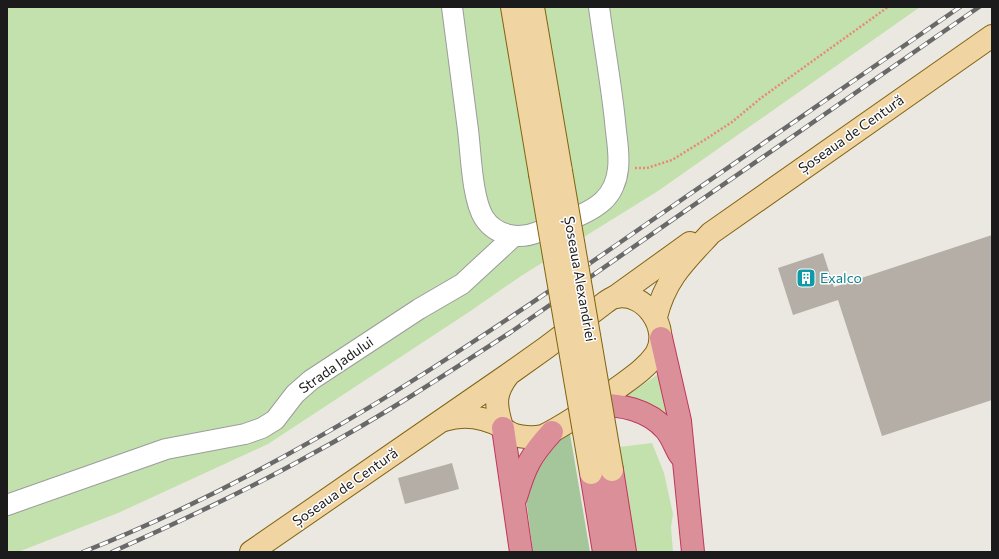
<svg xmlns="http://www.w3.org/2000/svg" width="999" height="559" font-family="Commissioner,sans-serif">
  <rect width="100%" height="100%" fill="#ebe8e1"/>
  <g fill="#c2e1ac">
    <path d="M7 7H920L658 191 521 276 469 312 268 444 118 513 18 552H7Z"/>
    <path d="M660 373 673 423 648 402 625 397Z"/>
    <path d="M652 443 664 473 673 514 671 527 673 552H635L619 447Z"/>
  </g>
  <path fill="#a4c69a" d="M570 434 590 552H533L525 491 552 443Z"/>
  <g fill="#b4aea7">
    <path d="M992 235V400L882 436 838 300 793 315 778 268 823 253 834 287Z"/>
    <path d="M452 463 459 489 405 504 398 478Z"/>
  </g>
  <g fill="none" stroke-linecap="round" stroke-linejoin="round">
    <g stroke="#9c9c9c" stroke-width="22">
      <g id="street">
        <path d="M452 7C457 48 463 89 468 130 471 154 472 199 484 218 496 236 519 240 538 232 557 224 588 215 603 201 612 193 617 180 618 169 620 153 616 136 615 121 611 83 604 45 599 7"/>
        <path d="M7 505 166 449 245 434 262 428 275 420 295 394 311 380 419 309 462 284 514 236"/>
      </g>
    </g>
    <g stroke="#816410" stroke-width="24">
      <g id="primary">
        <path d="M512 7 540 174"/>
        <path d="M533 7 561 171"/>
        <path d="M615 297 690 243"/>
        <path d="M656 317C665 279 685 261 711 233L992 36"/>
        <path d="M444 420C464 414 484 417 502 427"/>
        <path d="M251 552 509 374 547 347 606 302C609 300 613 297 616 297 645 291 671 329 656 354 645 370 628 380 612 392 590 408 567 424 543 436 530 439 511 437 502 427 495 404 494 393 509 374"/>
      </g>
    </g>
    <g stroke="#c1365c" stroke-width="24">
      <g id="highway">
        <path d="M661 338 680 421 693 552"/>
        <path d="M595 404C621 405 648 409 666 430 672 437 675 447 680 455"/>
        <path d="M503 428 521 552"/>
        <path d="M612 470 625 552"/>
        <path d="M591 473 604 552"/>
        <path d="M516 497C525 467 530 456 552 432"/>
      </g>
    </g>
    <path stroke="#e98874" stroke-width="2.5" stroke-dasharray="2 2" stroke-linecap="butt" d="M635 168H647L672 160 706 139 732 122 761 98 888 7"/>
    <use href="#street" stroke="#fff" stroke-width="20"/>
    <use href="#primary" stroke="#f0d4a1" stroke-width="22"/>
    <use href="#highway" stroke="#db9099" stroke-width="22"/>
    <g stroke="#696969" stroke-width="4.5">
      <g id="rail">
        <path d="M83 552C282 473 460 354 635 232 744 157 852 82 960 7"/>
        <path d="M112 552C179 522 246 491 310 455 379 418 445 375 511 332L979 7"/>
      </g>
    </g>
    <use href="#rail" stroke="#fff" stroke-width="3" stroke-dasharray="9" stroke-linecap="butt"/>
    <g stroke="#816410" stroke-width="24" stroke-linecap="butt">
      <g id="primary-bridge">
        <path d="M561 171 612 470"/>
        <path d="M540 174 591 473"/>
      </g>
    </g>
    <use href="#primary-bridge" stroke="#f0d4a1" stroke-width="22"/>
  </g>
  <defs>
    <g id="building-square" transform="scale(1)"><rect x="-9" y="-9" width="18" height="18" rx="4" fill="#0f9aa8" stroke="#fff"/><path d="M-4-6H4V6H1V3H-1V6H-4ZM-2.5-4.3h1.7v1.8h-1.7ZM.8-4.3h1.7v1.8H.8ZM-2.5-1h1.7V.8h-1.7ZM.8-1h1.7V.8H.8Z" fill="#fff"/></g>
  </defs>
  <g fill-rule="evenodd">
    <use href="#building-square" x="806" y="278"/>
  </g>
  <g text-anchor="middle" stroke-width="3" stroke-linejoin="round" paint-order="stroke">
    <g font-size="14" fill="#1b1b1b" stroke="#fff">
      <text transform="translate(851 134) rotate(-35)" y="5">Șoseaua de Centură</text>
      <text transform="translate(580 279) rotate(80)" y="5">Șoseaua Alexandriei</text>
      <text transform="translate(336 365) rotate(-35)" y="5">Strada Jadului</text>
      <text transform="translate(345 487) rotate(-35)" y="5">Șoseaua de Centură</text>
    </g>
    <g font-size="14" fill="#0d838f" stroke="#fff" text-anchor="start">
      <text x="820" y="283">Exalco</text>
    </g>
  </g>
  <rect width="999" height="559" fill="none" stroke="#1b1b1b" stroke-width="16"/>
</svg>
